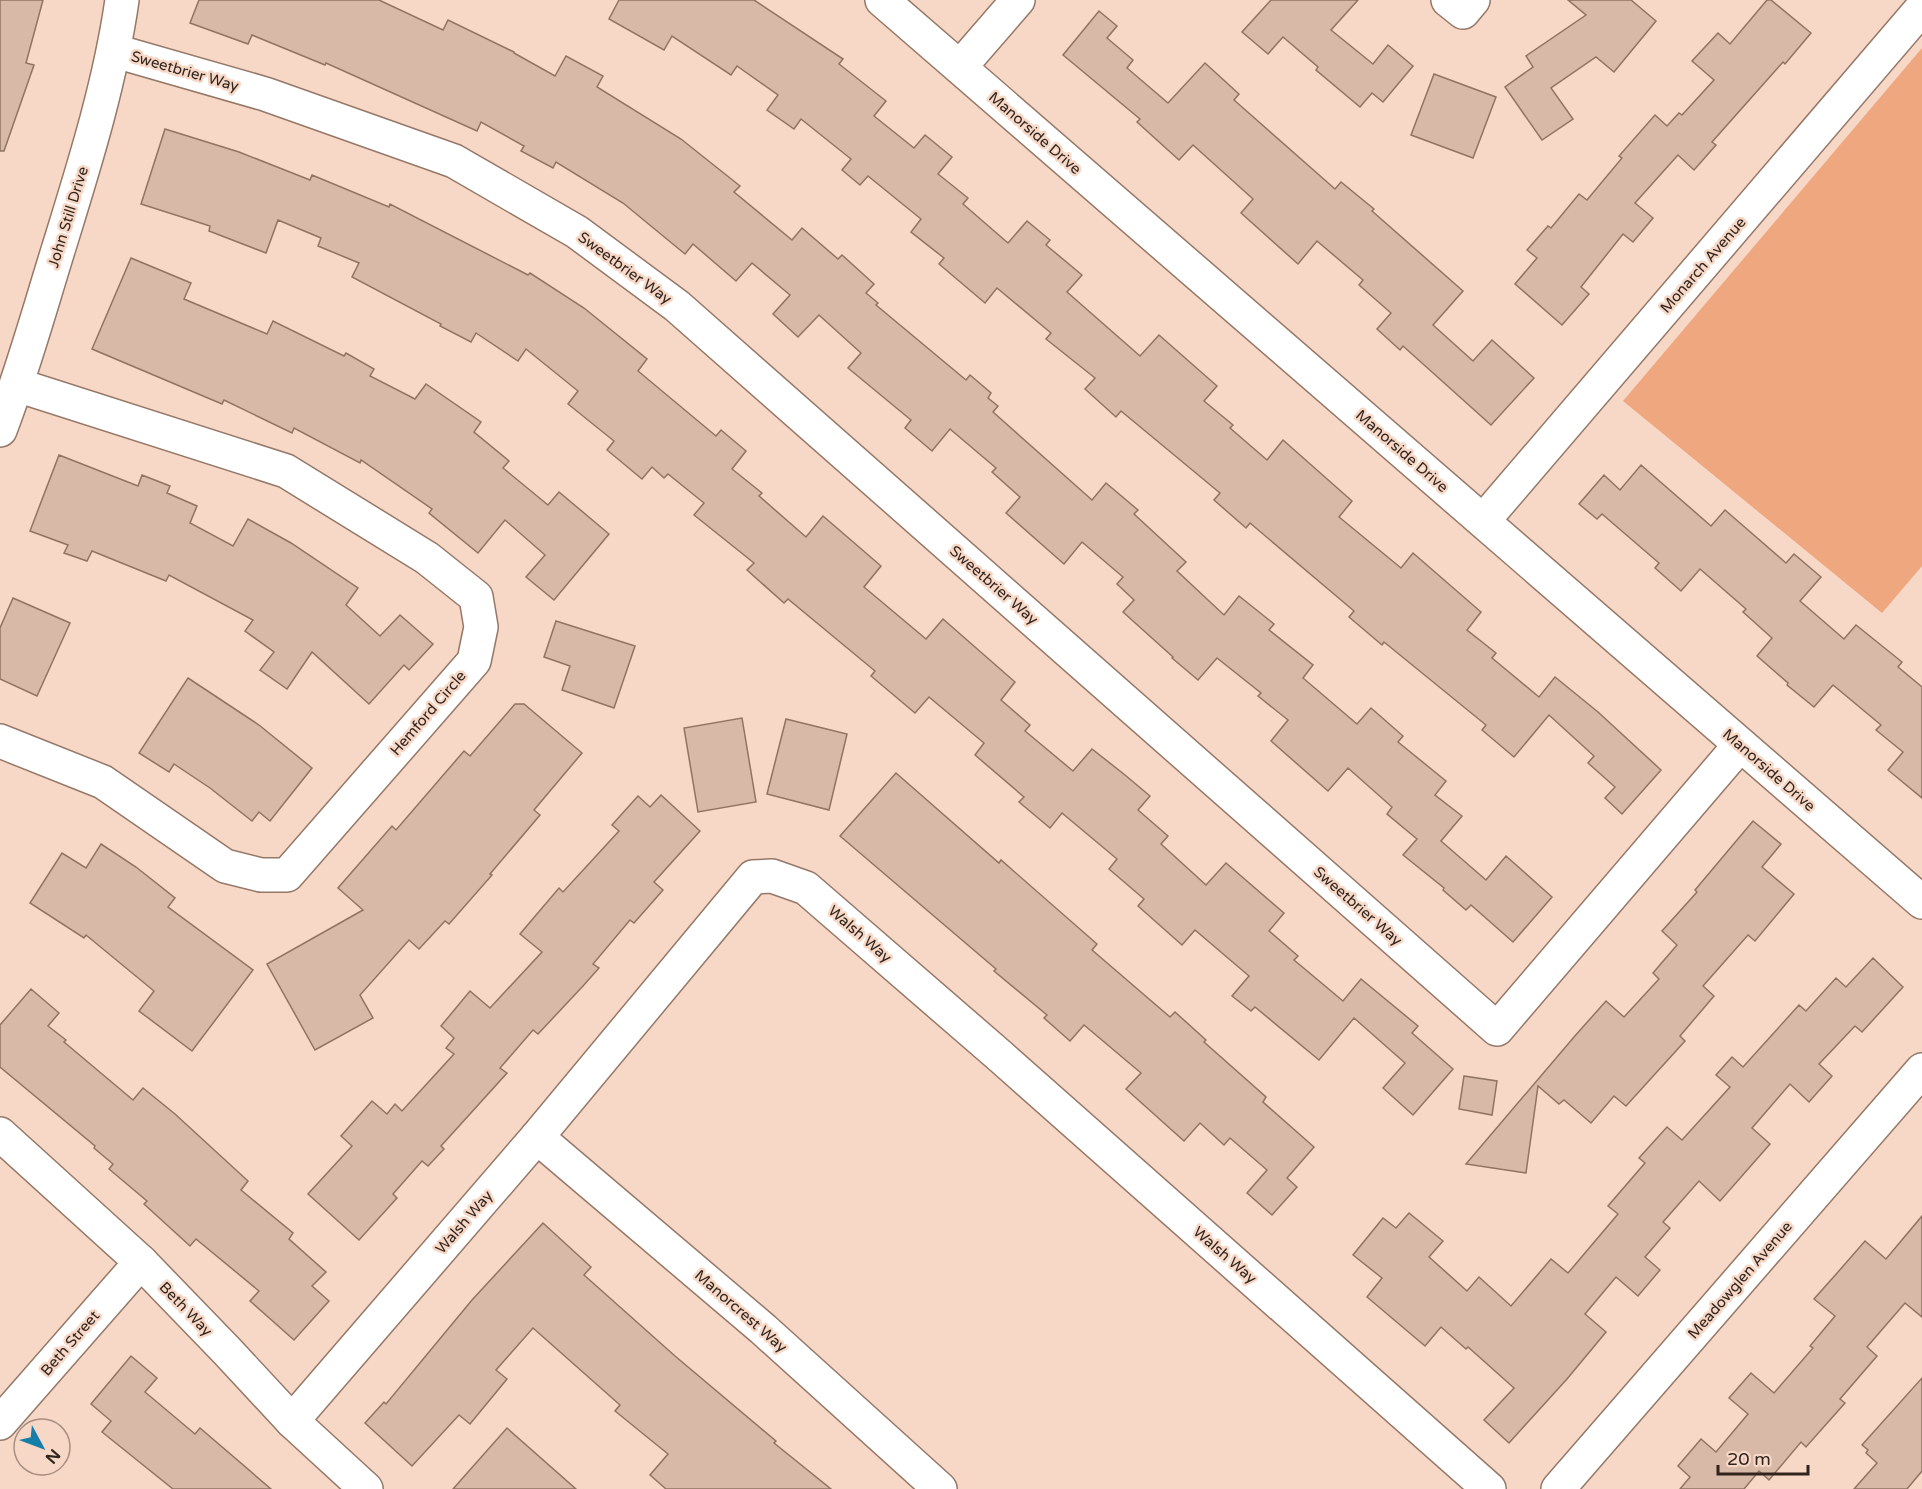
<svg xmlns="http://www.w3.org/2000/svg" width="1922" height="1489" font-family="'Varela Round',sans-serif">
  <rect width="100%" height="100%" fill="#f7d7c5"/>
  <path fill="#eea77e" d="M1922 48V566L1882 613 1623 401Z"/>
  <g fill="#d8b9a7" stroke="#907363" stroke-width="1.5">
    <path d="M0 0H43L26 63 34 65 4 151H0Z"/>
    <path d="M199 0H379L443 30 448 20 514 52V53L555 76 566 56 603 76 597 87 681 139 740 186 734 192 792 240 802 228 838 259 842 255 874 284 866 293 878 303 876 305 966 380 970 375 991 393 988 398 998 406 993 412 1092 500 1106 483 1138 510 1134 514 1186 562 1177 571 1224 615 1239 596 1274 624 1269 630 1313 665 1303 678 1357 724 1371 708 1403 736 1398 742 1446 781 1435 795 1462 816 1441 841 1486 880 1506 856 1552 897 1513 942 1471 905 1466 910 1443 890 1444 888 1403 855 1417 839 1387 814 1392 807 1348 768 1328 791 1271 741 1288 720 1258 696 1261 693 1217 658 1198 680 1172 658 1173 657 1123 612 1134 600 1117 584 1123 577 1082 542 1064 564 1006 513 1020 497 992 472 996 468 950 429 932 451 905 428 911 420 848 368 861 353 819 315 798 337 773 314 790 295 752 263 736 281 693 244 685 254 623 203 556 162 553 168 521 151 524 146 481 122 477 131 326 63 325 65 252 35 248 44 190 23Z"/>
    <path d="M619 0H754L843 59 839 64 886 101 874 116 914 148 925 135 952 157 938 174 968 198 963 204 1008 243 1027 221 1050 240 1046 245 1082 275 1067 292 1140 356 1159 335 1217 386 1204 401 1233 425 1230 428 1267 460 1283 440 1352 501 1339 517 1401 568 1413 553 1481 612 1467 630 1496 653 1492 658 1539 697 1555 677 1598 712 1661 770 1622 814 1605 798 1615 787 1588 763 1594 756 1549 715 1514 757 1482 730 1486 725 1384 642 1382 645 1349 617 1354 611 1250 523 1246 528 1214 500 1220 493 1121 411 1116 417 1085 389 1095 378 1046 339 1051 333 997 288 985 303 939 264 944 258 911 232 921 219 868 176 860 185 842 170 851 159 801 119 794 129 767 110 778 95 737 66 731 75 672 36 664 50 609 19Z"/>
    <path d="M1271 0H1358L1331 30 1373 64 1388 45 1413 66 1383 102 1372 93 1360 107 1316 70 1318 67 1283 37 1268 54 1242 32Z"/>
    <path d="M1568 0H1631L1656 21 1614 72 1596 57 1551 88 1573 119 1542 140 1505 87 1533 67 1526 56 1586 15Z"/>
    <path d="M1767 0H1771L1811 33 1785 64 1783 62 1712 142 1716 145 1694 170 1678 155 1635 203 1653 218 1633 242 1623 234 1581 287 1589 294 1562 325 1515 284 1537 258 1527 250 1548 226 1551 228 1579 194 1587 200 1622 158 1619 156 1655 115 1667 126 1679 113 1682 115 1714 80 1692 61 1718 33 1730 44Z"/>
    <path d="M1099 11 1117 26 1107 38 1133 60 1127 68 1168 103 1205 63 1239 94 1234 100 1335 189 1341 182 1374 209 1372 211 1463 291 1433 325 1473 361 1492 340 1534 378 1491 425 1403 346 1400 350 1377 329 1391 313 1359 285 1363 280 1317 241 1298 264 1241 213 1253 199 1193 145 1179 160 1137 122 1140 119 1063 55Z"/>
    <path d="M1434 74 1496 97 1473 158 1411 135Z"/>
    <path d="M165 129 239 152 310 180 312 175 389 207 390 204 528 275 530 273 584 308 647 359 638 371 716 436 721 430 746 451 732 469 762 493 759 496 806 537 823 516 881 566 864 587 926 639 943 619 1015 682 1001 700 1030 725 1025 731 1073 771 1092 749 1125 775 1150 796 1138 810 1168 836 1161 844 1206 885 1226 863 1284 913 1269 931 1298 956 1294 960 1343 1001 1361 979 1418 1026 1412 1033 1453 1069 1413 1115 1383 1088 1405 1063 1354 1018 1319 1060 1255 1007 1251 1011 1232 996 1249 976 1195 930 1182 945 1138 906 1144 899 1109 869 1117 859 1062 813 1050 828 1019 802 1024 797 975 755 984 743 929 697 915 713 871 676 875 671 788 599 784 603 747 570 754 563 694 515 704 503 668 474 664 478 652 467 642 479 607 450 614 441 568 404 578 391 526 349 518 361 476 333 471 342 440 326 441 324 352 277 359 263 318 246 321 238 278 220 266 253 209 231 210 226 141 204Z"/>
    <path d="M131 258 191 283 184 299 267 334 273 321 344 356 346 353 374 369 370 376 415 399 426 384 481 422 474 432 509 461 503 468 548 505 559 492 609 534 554 600 526 577 545 555 505 520 478 553 429 513 432 509 361 460 360 463 294 428 292 433 224 400 222 404 92 349Z"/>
    <path d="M59 455 138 486 142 475 170 486 167 493 197 506 190 523 233 546 248 519 291 543 358 588 346 605 380 636 400 615 433 644 409 670 404 665 369 704 312 652 287 689 260 670 274 652 245 631 253 620 169 575 166 581 92 551 87 561 64 553 68 545 30 531Z"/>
    <path d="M1641 465 1711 526 1725 510 1786 563 1794 554 1821 577 1800 601 1844 639 1856 625 1902 662 1898 667 1922 687V798L1888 770 1903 752 1876 730 1881 725 1833 685 1814 707 1787 685 1788 683 1757 656 1772 638 1743 612 1746 609 1700 569 1681 591 1655 568 1659 563 1602 514 1597 519 1579 504 1604 475 1620 490Z"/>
    <path d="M13 598 70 623 37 696 0 679V628Z"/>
    <path d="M556 621 635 646 614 708 562 690 570 666 544 657Z"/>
    <path d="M188 678 259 725 312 768 270 821 259 812 252 821 210 788 174 764 169 772 139 753Z"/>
    <path d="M515 704H524L582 753 534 810 540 815 490 874 492 875 449 924 445 921 419 949 409 940 360 995 373 1018 315 1050 267 964 363 910 338 888 392 826 396 830 464 751 470 756Z"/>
    <path d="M742 718 756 802 698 812 684 728Z"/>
    <path d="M786 719 847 734 829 810 767 794Z"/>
    <path d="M896 773 999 863 1001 860 1097 944 1092 950 1170 1017 1175 1012 1206 1040 1204 1042 1266 1097 1263 1102 1314 1147 1287 1178 1297 1187 1272 1215 1247 1193 1267 1170 1230 1138 1224 1145 1200 1123 1184 1141 1126 1089 1141 1073 1084 1025 1070 1041 1044 1018 1047 1015 994 971 996 969 840 836Z"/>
    <path d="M661 795 700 831 654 882 663 890 634 923 630 920 593 964 599 968 583 986 538 1034 533 1030 500 1068 507 1073 441 1146 444 1149 428 1166 422 1161 393 1194 397 1198 359 1240 308 1194 352 1146 341 1136 372 1101 387 1114 395 1104 402 1111 454 1054 446 1048 454 1038 441 1026 470 991 490 1008 542 952 520 934 559 888 563 892 619 831 612 825 638 796 650 807Z"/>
    <path d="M1753 821 1781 844 1762 867 1794 894 1755 941 1748 935 1703 986 1714 996 1680 1036 1685 1041 1626 1106 1614 1096 1591 1123 1564 1100 1559 1104 1538 1086 1526 1173 1466 1164 1574 1037 1606 1001 1624 1017 1659 979 1653 973 1677 945 1662 931 1697 892 1695 890Z"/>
    <path d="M101 844 136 867 175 898 168 907 253 970 192 1051 139 1011 154 991 86 935 84 938 30 903 62 853 86 868Z"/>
    <path d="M1873 958 1903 987 1862 1032 1855 1026 1819 1064 1832 1076 1809 1102 1790 1084 1752 1128 1770 1144 1720 1201 1699 1181 1663 1222 1670 1228 1645 1257 1660 1270 1638 1296 1616 1277 1585 1314 1606 1332 1567 1379 1509 1443 1484 1420 1514 1388 1468 1347 1466 1349 1441 1327 1425 1346 1367 1297 1382 1278 1353 1255 1383 1218 1396 1228 1409 1213 1443 1241 1429 1257 1467 1291 1479 1277 1511 1306 1551 1259 1568 1273 1618 1214 1608 1206 1645 1163 1639 1158 1667 1127 1682 1140 1730 1087 1716 1075 1732 1057 1743 1067 1799 1005 1806 1011 1836 978 1846 987Z"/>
    <path d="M31 989 59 1013 48 1026 66 1040 64 1042 133 1100 143 1088 175 1114 248 1181 241 1190 293 1233 289 1239 326 1272 312 1286 329 1301 294 1340 250 1301 259 1291 196 1239 190 1246 144 1204 147 1201 109 1169 113 1164 94 1148 95 1146 0 1067V1025Z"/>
    <path d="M1464 1076 1497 1081 1492 1115 1459 1109Z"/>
    <path d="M1922 1216V1317L1905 1303 1867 1347 1877 1356 1840 1399 1845 1403 1806 1447 1801 1442 1769 1480 1759 1471 1744 1489H1680L1690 1477 1678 1466 1701 1439 1716 1452 1748 1414 1729 1398 1751 1373 1774 1393 1813 1348 1810 1346 1835 1316 1814 1299 1838 1272 1865 1241 1886 1259Z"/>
    <path d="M543 1223 591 1267 584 1275 675 1356 776 1441 774 1443 831 1489H666L650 1475 668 1454 615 1411 620 1405 533 1328 496 1370 507 1379 470 1424 459 1415 412 1466 365 1423 384 1402 386 1404 472 1300Z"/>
    <path d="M131 1356 157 1378 145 1392 195 1434 200 1428 271 1489H173L102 1432 111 1421 91 1404Z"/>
    <path d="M1922 1378V1471L1907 1489H1854L1877 1463 1866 1453 1868 1450 1862 1445Z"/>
    <path d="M507 1428 576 1489H453Z"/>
  </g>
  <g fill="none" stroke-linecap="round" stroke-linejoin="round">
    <g stroke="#957868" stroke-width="36">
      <g id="minor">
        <path d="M882 0 1922 902"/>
        <path d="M1448 0 1463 12 1473 0"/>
        <path d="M115 51 265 94 454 161 577 232 677 306 1497 1029 1740 745"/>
        <path d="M960 67 1018 0"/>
        <path d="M0 430C23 370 40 308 59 247 84 166 110 84 122 0"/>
        <path d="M1483 521 1922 8"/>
        <path d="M0 741 103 782 225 866 261 875H287L474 661 481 627 476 597 427 558 286 471 17 385"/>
        <path d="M0 1134 141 1262 227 1351 292 1421 366 1489"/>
        <path d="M537 1137 763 1329 940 1489"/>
        <path d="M292 1421 537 1137 753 877 772 876 806 888 1000 1056 1489 1489"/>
        <path d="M0 1423 141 1262"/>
        <path d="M1558 1489 1922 1070"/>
      </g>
    </g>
    <use href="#minor" stroke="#fff" stroke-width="33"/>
  </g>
  <g text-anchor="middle" stroke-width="5" stroke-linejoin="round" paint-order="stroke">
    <g font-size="15" fill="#30241e" stroke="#f7d7c5">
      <text transform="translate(185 71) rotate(16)" y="5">Sweetbrier Way</text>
      <text transform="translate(1035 133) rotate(41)" y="5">Manorside Drive</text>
      <text transform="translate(68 217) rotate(-73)" y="5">John Still Drive</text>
      <text transform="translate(1703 265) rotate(-49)" y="5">Monarch Avenue</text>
      <text transform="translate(625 268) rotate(36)" y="5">Sweetbrier Way</text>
      <text transform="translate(1402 451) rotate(41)" y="5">Manorside Drive</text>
      <text transform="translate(994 585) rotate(41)" y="5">Sweetbrier Way</text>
      <text transform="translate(428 713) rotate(-49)" y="5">Hemford Circle</text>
      <text transform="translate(1769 770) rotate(41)" y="5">Manorside Drive</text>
      <text transform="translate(1358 906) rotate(41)" y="5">Sweetbrier Way</text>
      <text transform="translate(860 934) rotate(41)" y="5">Walsh Way</text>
      <text transform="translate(464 1222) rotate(-49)" y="5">Walsh Way</text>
      <text transform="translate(1225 1255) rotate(41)" y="5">Walsh Way</text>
      <text transform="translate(1740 1280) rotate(-49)" y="5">Meadowglen Avenue</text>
      <text transform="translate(186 1309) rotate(46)" y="5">Beth Way</text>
      <text transform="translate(741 1311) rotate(41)" y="5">Manorcrest Way</text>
      <text transform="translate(70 1343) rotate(-49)" y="5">Beth Street</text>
    </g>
  </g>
  <g transform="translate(42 1447) rotate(131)"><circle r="28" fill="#f7d7c5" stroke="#a78f82" stroke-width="1.5"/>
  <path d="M0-4.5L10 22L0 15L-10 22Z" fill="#157fa9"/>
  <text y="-9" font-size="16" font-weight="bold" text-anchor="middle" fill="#30241e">N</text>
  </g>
  <path d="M1718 1465v9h90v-9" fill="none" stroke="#30241e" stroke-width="3"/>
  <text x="1727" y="1465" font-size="18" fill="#30241e" stroke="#f7d7c5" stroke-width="4.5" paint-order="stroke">20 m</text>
</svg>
